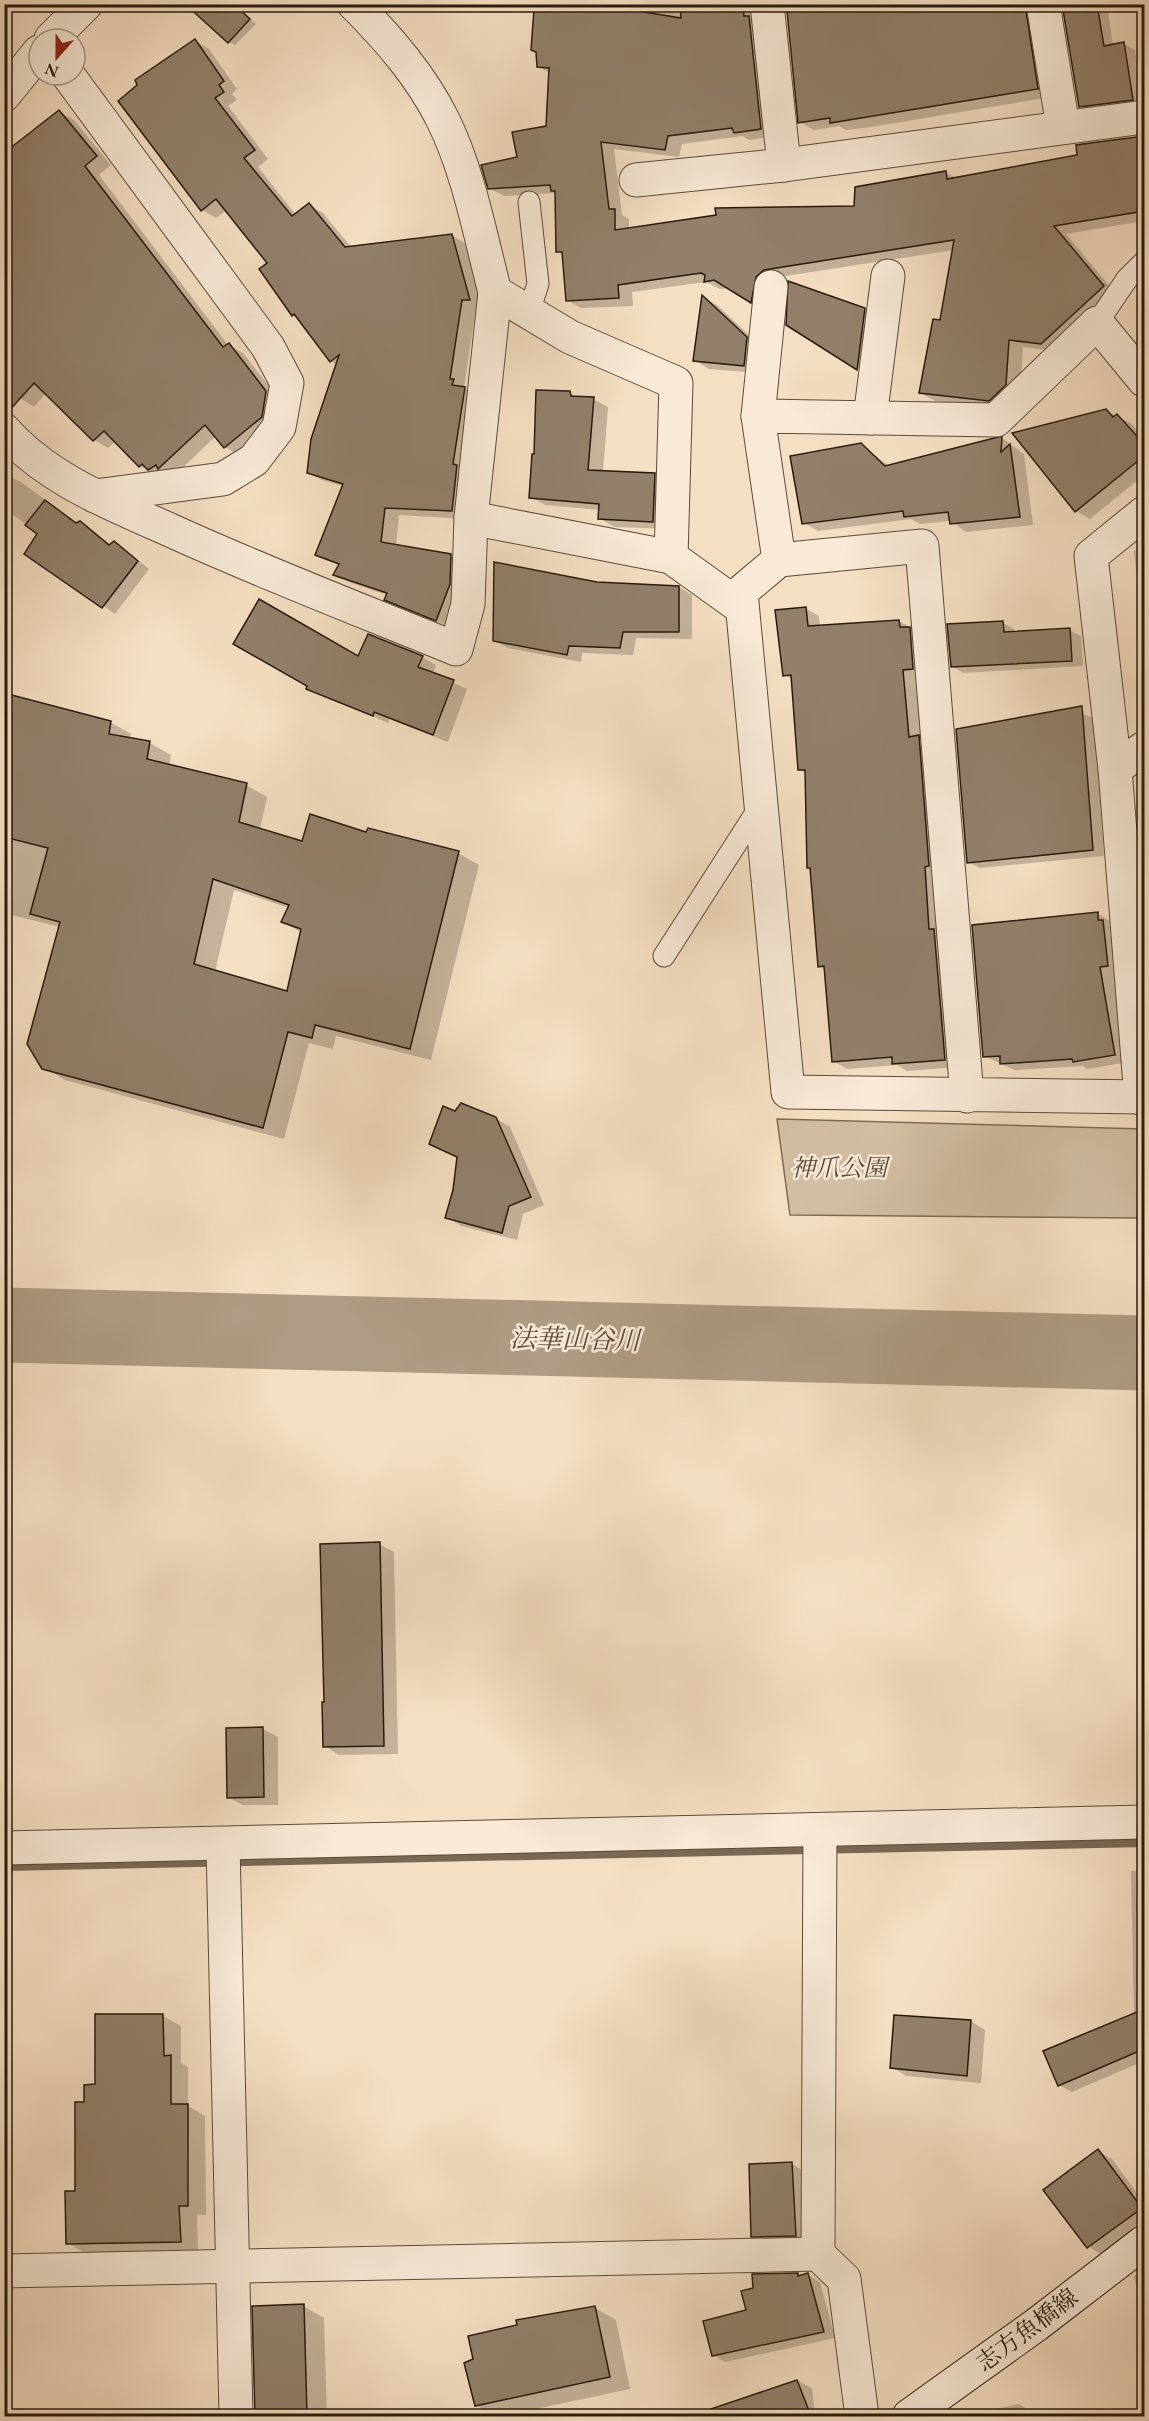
<svg xmlns="http://www.w3.org/2000/svg" width="1149" height="2421" font-family="'EB Garamond','Noto Serif JP',serif">
  <rect width="100%" height="100%" fill="#f5dfc2"/>
  <filter id="stains"><feTurbulence type="fractalNoise" baseFrequency=".00333" numOctaves="4"/><feColorMatrix values="0 0 0 0 .2 0 0 0 0 .09 0 0 0 0 .02 0 0 0 .5 -.17"/></filter>
  <radialGradient id="worn" r=".72"><stop offset=".6" stop-color="#630" stop-opacity="0"/><stop offset="1" stop-color="#630" stop-opacity=".3"/></radialGradient>
  <path fill="#d2bea3" stroke="#7c6c58" stroke-width="1.5" d="M777 1119 1144 1129V1218L790 1215Z"/>
  <g fill="#0003" fill-rule="evenodd">
    <path d="M234 4 256 24 235 45 229 42Z"/>
    <path d="M393 4H410L404 11Z"/>
    <path d="M563 4H764L775 136 749 140 743 136 682 144 679 157 614 149 622 215 629 219V229L855 207 946 172 957 179 1079 156 1078 146 1144 137V221L1066 234 1117 295 1056 351 1023 347 1020 393 1003 408 935 401 921 393 941 321 954 250 779 277 765 310 729 288 720 289 706 282 632 292 633 306 581 308 567 300 563 254 558 251 556 193 504 196 489 188 548 127 550 73 538 66Z"/>
    <path d="M787 4H1040L1051 97 871 127 846 130 839 126 814 130 800 122Z"/>
    <path d="M1064 4H1107L1113 46 1124 44 1135 50 1144 105 1091 112 1080 106Z"/>
    <path d="M195 41 209 49 237 89 232 94 237 100 228 106 268 159 258 167 296 215 309 205 323 213 352 248 452 235 466 244 483 307 476 308 464 387 479 397 466 519 399 515 396 546 450 556 465 564 450 627 400 607 386 599 387 595 349 582 335 574 340 565 317 554 343 486 322 480 308 472 338 365 331 361 299 318 293 314 269 264 227 210 216 218 202 210 139 86Z"/>
    <path d="M60 112 74 120 111 165 99 175 228 345 243 353 280 400 239 455 225 447 216 436 174 476 154 474 140 466 116 441 108 448 94 440 46 393 34 407 20 398Z"/>
    <path d="M703 297 717 305 761 346 758 373 709 369 694 360Z"/>
    <path d="M864 309 879 317 872 376 788 324Z"/>
    <path d="M570 393 579 398 593 399 608 407 603 472 654 475 669 483 667 529 614 527 600 518V510L545 505 531 497 536 456Z"/>
    <path d="M1106 411 1131 423 1144 439V475L1090 519 1076 511Z"/>
    <path d="M1002 438 1024 454 1033 525 966 532 951 521 920 524 911 519 818 531 804 523 861 445 889 466Z"/>
    <path d="M4 474 21 482 78 524 92 530 111 545 114 543 126 550 149 569 115 614 26 553 39 534 4 508Z"/>
    <path d="M1144 550V643L1134 551Z"/>
    <path d="M597 583 679 587 692 595V639L636 638 633 655 582 653 581 662 508 648 494 641Z"/>
    <path d="M805 608 819 616 820 627 899 621 913 629 958 1067 907 1071 897 1065 847 1069 833 1061 826 970 819 966 812 869 808 867 807 774 799 769 793 680 785 675Z"/>
    <path d="M1003 623 1014 629V633L1069 630 1081 636 1083 666 963 673 952 666Z"/>
    <path d="M422 657 436 665 433 674 467 689 448 742 389 719 388 723 308 688Z"/>
    <path d="M4 694 110 722 131 734 130 739 150 743 171 755 169 766 246 785 267 797 260 830 303 843 367 834 458 853 479 865 431 1060 336 1036 333 1049 309 1043 284 1139 65 1080 43 1067 60 927 4 913ZM234 890 289 908 283 922 302 933 288 993 215 972Z"/>
    <path d="M1082 713 1094 719 1104 856 980 868 968 862Z"/>
    <path d="M1097 913 1110 921 1111 926 1116 929 1128 1062 1087 1069 1083 1066 1015 1070 984 1056Z"/>
    <path d="M4 945 7 1022H4Z"/>
    <path d="M456 1112 495 1118 510 1127 544 1205 523 1214 517 1240 461 1226 447 1217 458 1158 431 1144Z"/>
    <path d="M379 1544 394 1552 398 1754 339 1755 325 1746 326 1703Z"/>
    <path d="M228 1729H263L278 1737V1805H243L228 1797Z"/>
    <path d="M1144 1870V2061L1072 2092 1059 2085 1134 2015 1131 1871Z"/>
    <path d="M163 2016 181 2026V2063L188 2067V2106L205 2116 206 2215H197L198 2252 86 2254 68 2243 77 2192 86 2103 96 2086Z"/>
    <path d="M971 2021 985 2030 981 2083 906 2076 892 2067Z"/>
    <path d="M1098 2151 1112 2159 1144 2203V2218L1102 2255 1088 2246Z"/>
    <path d="M792 2164 806 2172 810 2243 767 2244 753 2236Z"/>
    <path d="M1144 2268V2267V2320L1134 2276Z"/>
    <path d="M797 2275H808L820 2282 835 2338 725 2362 713 2355 747 2311Z"/>
    <path d="M303 2306 324 2318 327 2416H256L254 2307Z"/>
    <path d="M595 2308 616 2320 630 2389 502 2416H495L476 2405Z"/>
    <path d="M798 2381 812 2388 815 2416H693Z"/>
    <path d="M1019 2404 1038 2416H976L975 2414Z"/>
  </g>
  <g fill="none" stroke-linecap="round" stroke-linejoin="round">
    <path stroke="#796854" stroke-width="12" d="M4 1865 1144 1841"/>
    <path stroke="#af9c84" stroke-width="75" d="M4 1325 1144 1353"/>
  </g>
  <g fill="#92806b" stroke="#271a0d" stroke-width="1.5" fill-rule="evenodd">
    <path d="M185 4H234L250 19 228 43Z"/>
    <path d="M562 4H595L681 18 680 4H743L744 16H749L761 129 734 133 732 128 668 136 665 150 601 142 609 209H615V230L716 215 715 208 854 206 855 187 946 171 947 179 1077 155 1076 145 1144 136V211L1054 226 1104 286 1041 344 1009 340 1006 385 989 401 919 393 933 319 940 320 954 240 764 270 756 277 751 303 714 280 704 282 705 275 701 273 618 285 619 298 566 301 562 252H556L555 191H551L550 185 488 189 481 165 517 157 512 132 546 126 549 68 537 67 536 52 531 50 534 9 561 10Z"/>
    <path d="M830 4H1025L1038 89 855 119 830 123V118L798 123 787 11Z"/>
    <path d="M1062 4H1097L1104 46 1124 42 1133 100 1079 107Z"/>
    <path d="M195 39 224 81 219 85 224 92 215 98 255 150 244 158 292 216 309 203 345 247 452 234 470 300H462L450 379H454L452 385 465 387 453 464 457 465 452 511 385 508 381 542 451 554 450 584 436 621 384 600 387 593 333 575 339 564 315 555 343 484 307 473 311 439 339 355 330 362 294 314 292 316 259 269 267 263 216 199 201 211 118 101 137 85 135 80Z"/>
    <path d="M59 110 97 156 85 166 223 347 229 343 266 391 262 417 224 448 205 425 158 469 156 465 148 470 142 464 139 467 104 431 93 441 34 383 8 412H4V153Z"/>
    <path d="M788 281 865 308 857 370 786 325Z"/>
    <path d="M702 295 747 337 744 366 693 361Z"/>
    <path d="M536 390 570 391 571 396 594 397 588 470 655 473 653 522 598 519 599 504 529 498 532 454H534Z"/>
    <path d="M1106 409 1113 417 1117 414 1144 444V456L1075 512 1012 433Z"/>
    <path d="M1002 436 1001 452 1010 444 1020 517 950 524 948 512 904 517 903 511 802 524 790 456 861 443 885 466Z"/>
    <path d="M45 500 76 523 80 521 109 545 114 541 138 561 102 608 24 554 37 534 25 525Z"/>
    <path d="M494 562 597 582 679 586V632H623L620 648 569 646 567 655 493 641Z"/>
    <path d="M259 599 358 656 368 634 423 656 418 667 454 680 433 735 374 712 373 716 306 689 307 686 233 644Z"/>
    <path d="M806 607 808 626 899 620 900 627H910L913 669 903 670 909 737 919 735 929 866 925 867 929 929H934L945 1060 892 1064V1057L832 1062 824 966 818 967 810 868H807L805 770H798L791 675 783 676 775 610Z"/>
    <path d="M1003 621 1004 632 1070 628 1072 661 951 667 947 624Z"/>
    <path d="M4 693 111 721 109 734 150 741 147 759 247 783 239 822 302 841 310 814 366 832 368 828 459 851 410 1049 315 1025 312 1038 288 1032 263 1128 42 1069 27 1044 60 922 30 914 48 848 4 837ZM213 879 289 905 281 922 301 929 287 991 194 964Z"/>
    <path d="M1082 706 1093 850 967 863 956 729Z"/>
    <path d="M1098 912V920H1103L1108 966 1100 967 1115 1055 1073 1062 1072 1059 1000 1064V1056L983 1057 972 925Z"/>
    <path d="M461 1103 496 1117 531 1197 509 1206 502 1233 445 1218 453 1190 457 1157 429 1144 443 1106 455 1111Z"/>
    <path d="M380 1542 384 1746 323 1747 322 1702H324L320 1544Z"/>
    <path d="M263 1727 264 1797 227 1798 226 1728Z"/>
    <path d="M1144 2009V2049L1058 2086 1043 2051Z"/>
    <path d="M95 2014H163L164 2056 171 2055V2104H188V2206H179L181 2242 66 2244 65 2191H75V2102H84V2085L95 2084Z"/>
    <path d="M894 2015 971 2020 967 2076 890 2068Z"/>
    <path d="M1098 2149 1142 2208 1087 2248 1043 2190Z"/>
    <path d="M792 2162 796 2236 751 2237 749 2164Z"/>
    <path d="M798 2273V2276L808 2273 824 2332 712 2356 703 2321 746 2310 741 2291 753 2288 752 2274Z"/>
    <path d="M304 2304 307 2416H255L252 2306Z"/>
    <path d="M595 2306 610 2377 475 2406 464 2363 473 2359 468 2336 517 2325 516 2320Z"/>
    <path d="M797 2380 811 2416H706L705 2411Z"/>
  </g>
  <g fill="none" stroke-linecap="round" stroke-linejoin="round">
    <g stroke="#5a4b3a" stroke-width="23">
      <g id="service">
        <path d="M529 312 538 284 529 202"/>
        <path d="M1097 323 1127 279 1144 262"/>
        <path d="M664 956 761 805"/>
      </g>
    </g>
    <g stroke="#5a4b3a" stroke-width="35">
      <g id="minor">
        <path d="M354 4C389 39 421 76 443 120 469 173 480 235 495 292"/>
        <path d="M767 4 784 165"/>
        <path d="M1043 4 1063 127"/>
        <path d="M51 39 86 4"/>
        <path d="M68 75 268 347 287 383 279 427 254 460 223 479 95 496"/>
        <path d="M4 95 39 52"/>
        <path d="M636 180 784 165 1144 117"/>
        <path d="M758 416 771 287"/>
        <path d="M870 418 888 276"/>
        <path d="M4 430C48 480 112 504 170 530 264 573 361 610 456 649L468 604 471 518 495 292 570 337 676 383 671 557 742 608"/>
        <path d="M471 518 671 557"/>
        <path d="M779 560 758 416 996 420 1097 323 1144 380"/>
        <path d="M1115 769 1144 748"/>
        <path d="M967 1096 922 546 779 560 741 592 788 1092 1144 1097"/>
        <path d="M1141 1098 1115 769 1091 556 1144 513"/>
        <path d="M223 1844 236 2416"/>
        <path d="M4 1848 1144 1822"/>
        <path d="M818 2254 820 1830"/>
        <path d="M4 2271 818 2254 844 2279 862 2416"/>
      </g>
    </g>
    <g stroke="#271a0d" stroke-width="35">
      <path id="secondary" d="M909 2416 1036 2325 1144 2242"/>
    </g>
    <use href="#service" stroke="#f8ead7" stroke-width="21"/>
    <use href="#minor" stroke="#f8ead7" stroke-width="33"/>
    <use href="#secondary" stroke="#f8ead7" stroke-width="33"/>
  </g>
  <g text-anchor="middle" stroke-width="5" stroke-linejoin="round" paint-order="stroke">
    <g font-size="24" font-style="italic" fill="#5a4b3a" stroke="#f8ead7">
      <text x="839" y="1176">神爪公園</text>
    </g>
    <g font-size="24" fill="#271a0d" stroke="#f8ead7">
      <text transform="translate(1027 2330) rotate(-37)" y="8">志方魚橋線</text>
    </g>
    <g font-size="26" font-style="italic" fill="#5d4e3d" stroke="#f8ead7">
      <text transform="translate(575 1339) rotate(1)" y="9">法華山谷川</text>
    </g>
  </g>
  <rect width="1149" height="2421" fill="none" stroke="#f5dfc2" stroke-width="24"/>
  <rect x="6" y="6" width="1137" height="2409" fill="none" stroke="#271a0d" stroke-width="3"/>
  <rect x="12" y="12" width="1125" height="2397" fill="none" stroke="#271a0d" stroke-width="1.5"/>
  <g transform="translate(57 57) rotate(201)"><circle r="28" fill="#f8ead7" stroke="#a49786" stroke-width="1.5"/>
  <path d="M0-4.5L10 22L0 15L-10 22Z" fill="#8f2418"/>
  <text y="-9" font-size="16" font-weight="bold" text-anchor="middle" fill="#271a0d">N</text>
  </g>
  <rect width="100%" height="100%" filter="url(#stains)"/>
  <rect width="100%" height="100%" fill="url(#worn)"/>
</svg>
